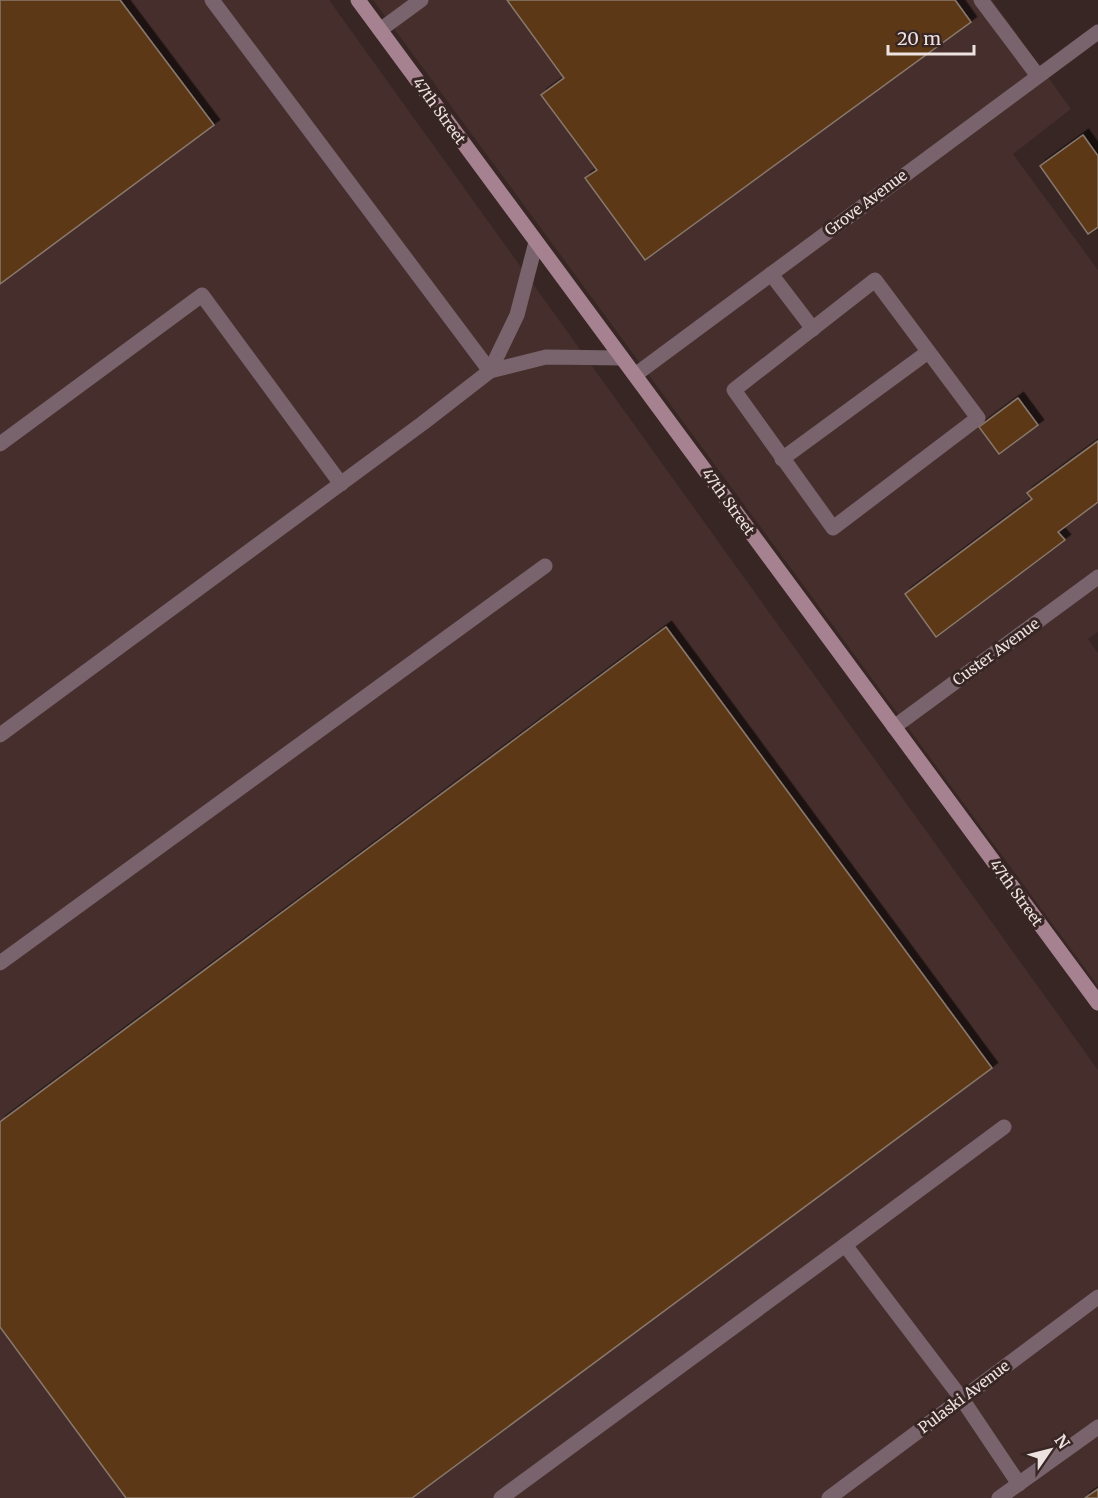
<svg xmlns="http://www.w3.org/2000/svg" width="1098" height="1498" font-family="Merriweather,serif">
  <defs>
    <filter id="shadow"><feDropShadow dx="5.5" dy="-5.5" stdDeviation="0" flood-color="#0009"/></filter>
  </defs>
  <rect width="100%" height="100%" fill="#372624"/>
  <g fill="#452e2b">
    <path d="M0 0H329L1098 1070V1498H0Z"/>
    <path d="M373 0H992L1071 109 1013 154 1098 270V632L1088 639 1098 653V986Z"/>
  </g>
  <g fill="#5d3716" stroke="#89796d" stroke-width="1.5" filter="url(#shadow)">
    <path d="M0 0H120L214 125 0 284Z"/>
    <path d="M507 0H955L971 22 645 260 585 178 597 170 541 95 564 78Z"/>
    <path d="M1083 135 1098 156V227L1088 234 1040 166Z"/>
    <path d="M1018 398 1038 425 999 454 979 427Z"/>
    <path d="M1098 441V502L1058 532 1065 540 936 637 905 594 1032 499 1027 493Z"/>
    <path d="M666 627 992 1068 412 1498H126L0 1327V1122Z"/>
    <path d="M1098 1489V1498H1085Z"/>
  </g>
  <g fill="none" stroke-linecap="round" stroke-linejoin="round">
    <g stroke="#79636c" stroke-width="15">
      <path d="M212 0 490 371"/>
      <path d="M981 0 1038 76"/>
      <path d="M771 274 813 329"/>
      <path d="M875 280 978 418 833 528 734 390Z"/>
      <path d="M490 371 517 315 536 242"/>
      <path d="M0 444 202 295 341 484"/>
      <path d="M782 459 928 352"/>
      <path d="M0 735 423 423 490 371 546 357 622 358"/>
      <path d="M0 963 545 566"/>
      <path d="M1004 1127 845 1245 962 1399 1019 1484"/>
      <path d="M501 1498 845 1245"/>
      <path d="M999 1498 1098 1427"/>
    </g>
    <g stroke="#79636c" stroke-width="15">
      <path d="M380 30 421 0"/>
      <path d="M635 375 1098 32"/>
      <path d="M894 727 1098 577"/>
      <path d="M829 1498 1098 1297"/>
    </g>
    <path stroke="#a68290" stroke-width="15" d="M358 0 1098 1003"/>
  </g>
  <g text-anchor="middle" stroke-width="6" stroke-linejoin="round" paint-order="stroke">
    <g font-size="15" fill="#eee2e1" stroke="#372624">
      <text transform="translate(439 111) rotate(54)" y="5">47th Street</text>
      <text transform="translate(866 203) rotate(-37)" y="5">Grove Avenue</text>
      <text transform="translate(728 502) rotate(54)" y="5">47th Street</text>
      <text transform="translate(996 652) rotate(-36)" y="5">Custer Avenue</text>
      <text transform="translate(1016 893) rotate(54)" y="5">47th Street</text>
      <text transform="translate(964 1397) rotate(-37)" y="5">Pulaski Avenue</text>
    </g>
  </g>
  <g transform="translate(1050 1450) rotate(55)" stroke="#372624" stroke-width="4.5" paint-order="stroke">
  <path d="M0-4.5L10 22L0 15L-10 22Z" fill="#eee2e1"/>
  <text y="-9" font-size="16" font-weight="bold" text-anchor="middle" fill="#eee2e1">N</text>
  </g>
  <path d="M888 45v9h86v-9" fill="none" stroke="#eee2e1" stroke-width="3"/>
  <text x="897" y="45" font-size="18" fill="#eee2e1" stroke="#372624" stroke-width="4.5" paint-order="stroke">20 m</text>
</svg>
